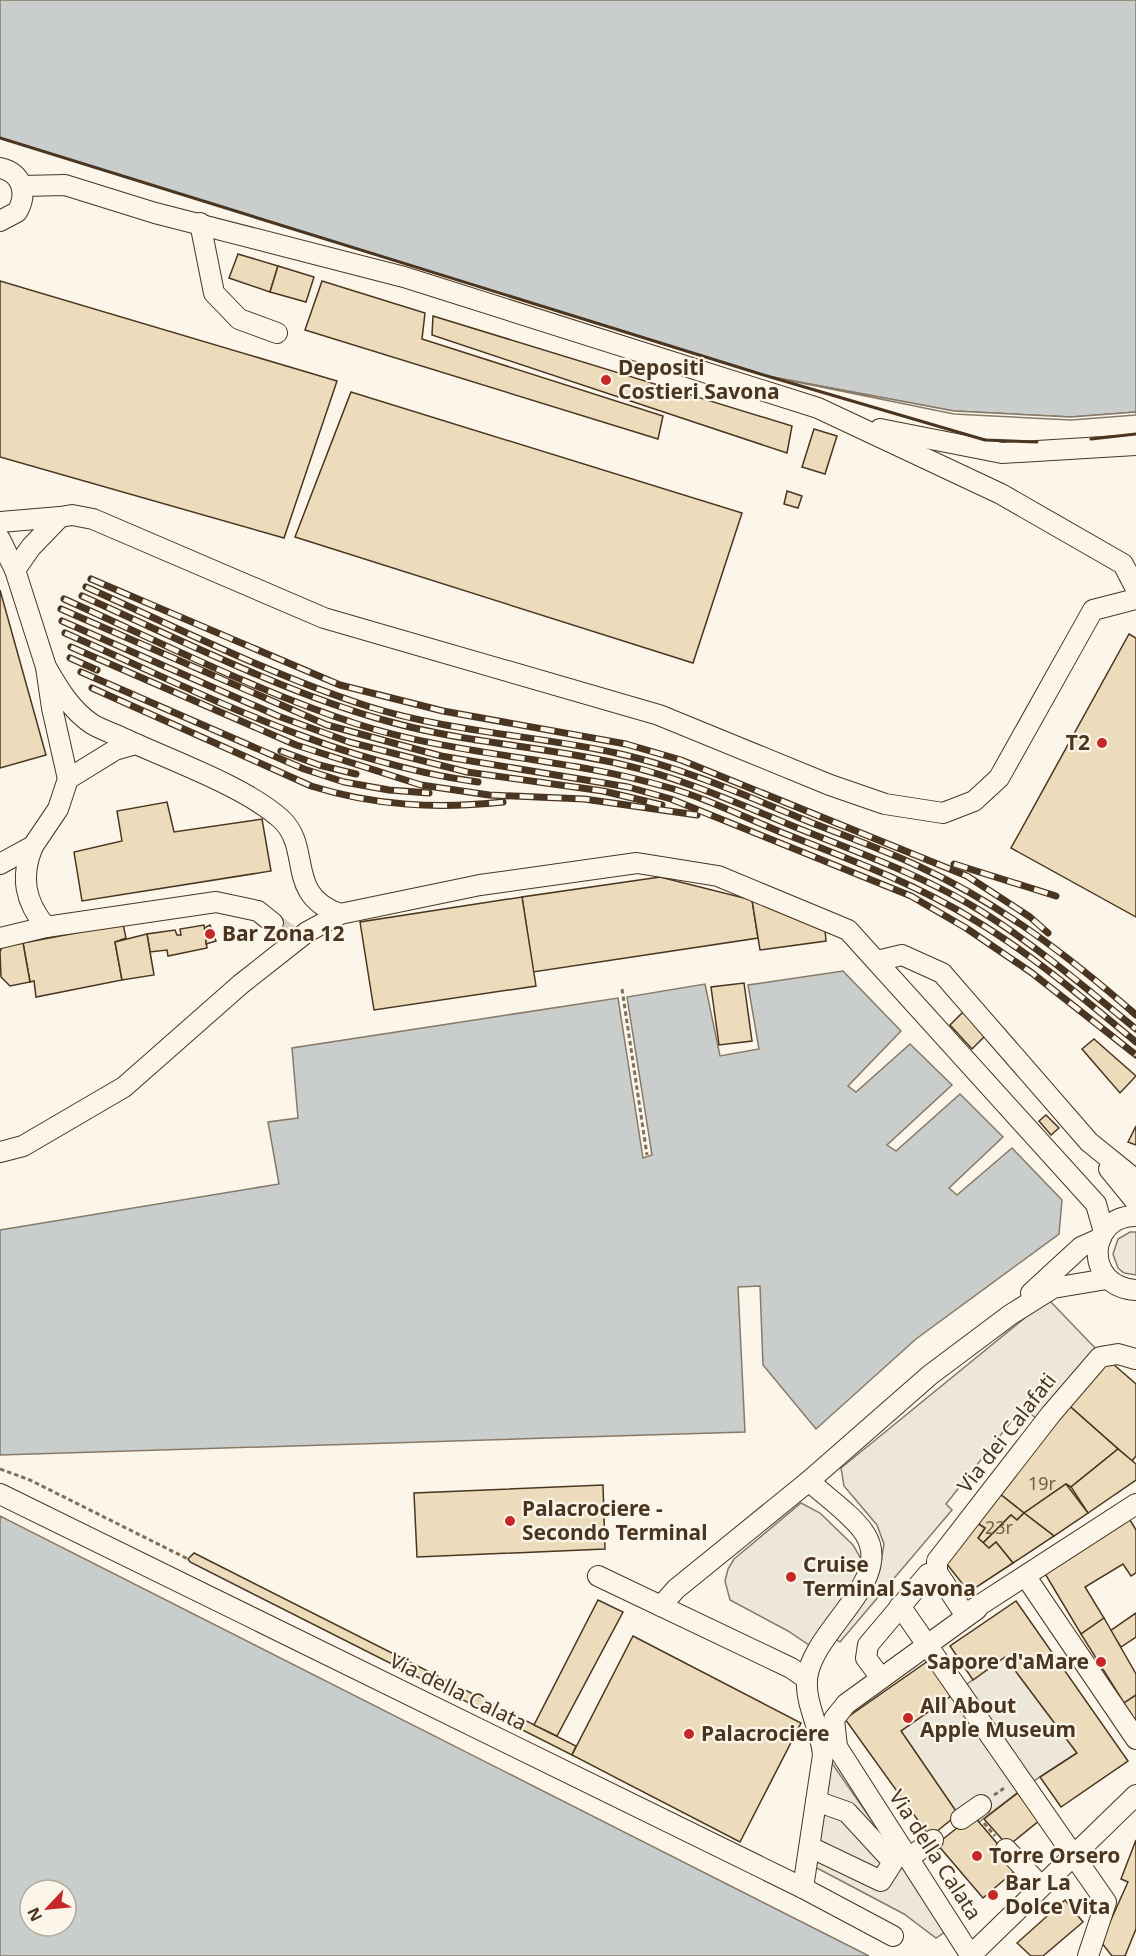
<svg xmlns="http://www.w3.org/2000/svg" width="1136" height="1956" font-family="'Noto Sans',sans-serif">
  <rect width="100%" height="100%" fill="#fbf6e9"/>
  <g fill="#ede7d9" stroke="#887966" stroke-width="1.5">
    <path d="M1130 1232H1136V1275L1124 1273 1118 1268 1113 1254 1118 1239Z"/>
    <path d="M1048 1299 1097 1350 1039 1420 1022 1408 946 1504 952 1510 840 1642 833 1637 880 1568 884 1544 877 1525 844 1486 841 1468Z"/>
    <path d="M801 1503 820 1513 853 1545 861 1559 859 1573 812 1647 788 1631 730 1600 725 1581 728 1569 734 1559Z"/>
    <path d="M1005 1657 1077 1753 1026 1786 979 1822 973 1815 958 1814 901 1731Z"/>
    <path d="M829 1759 948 1930 936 1938 904 1914 815 1867Z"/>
  </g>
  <g fill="#c9cecd" stroke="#887966" stroke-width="1.5" fill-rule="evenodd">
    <path d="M0 0H1136V412L1071 417 954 411 767 376 0 138Z"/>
    <path d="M843 971 901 1031 848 1086 856 1092 910 1044 952 1085 887 1145 896 1151 960 1094 1003 1137 949 1188 957 1195 1012 1148 1062 1200 1059 1234 916 1339 816 1429 763 1365 760 1286 738 1287 745 1432 0 1455V1230L279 1184 268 1122 298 1118 292 1048 618 998 643 1158 652 1155 627 997 705 984 720 1056 759 1049 748 985Z"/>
    <path d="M0 1516 869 1956H0ZM30 1890H66V1926H30Z"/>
  </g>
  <path fill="#fbf6e9" stroke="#887966" stroke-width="1.5" d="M767 376 954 411 1071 417 1136 412V415L1071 420 954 414Z"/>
  <g fill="#ecdcbc" stroke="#4a3520" stroke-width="1.5">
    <path d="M238 254 278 266 270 292 229 278Z"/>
    <path d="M278 266 314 277 306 302 270 292Z"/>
    <path d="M0 281 337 381 284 538 0 457Z"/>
    <path d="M322 281 425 313 422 339 663 416 658 439 305 330Z"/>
    <path d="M433 316 792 426 787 453 432 335Z"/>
    <path d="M351 392 742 513 693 663 295 537Z"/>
    <path d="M814 429 837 436 825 474 802 467Z"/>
    <path d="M787 491 802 496 798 508 784 504Z"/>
    <path d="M0 590 46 755 0 768Z"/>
    <path d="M1129 634 1136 638V917L1011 848Z"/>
    <path d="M167 802 174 832 262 819 271 871 82 901 74 852 122 841 117 811Z"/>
    <path d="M660 877 752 900 758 938 533 972 522 897Z"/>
    <path d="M522 897 536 986 374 1010 360 922Z"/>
    <path d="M752 900 825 930 826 941 760 950Z"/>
    <path d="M123 924 126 938 115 942 122 980 36 997 34 981 30 982 23 943Z"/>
    <path d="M204 925 207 948 168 956 167 950 150 952 147 934 175 930 177 935H181L180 929Z"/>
    <path d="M210 925 216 941 206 944V927Z"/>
    <path d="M147 934 154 975 122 980 115 942Z"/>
    <path d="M23 943 30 982 10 986 1 977 0 952 2 947Z"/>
    <path d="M744 983 752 1041 719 1045 711 987Z"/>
    <path d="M965 1010 987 1034 972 1049 950 1025Z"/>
    <path d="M1094 1039 1136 1076 1120 1093 1082 1049Z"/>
    <path d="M1046 1115 1059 1128 1051 1135 1039 1121Z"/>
    <path d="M1136 1126V1145L1128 1142Z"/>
    <path d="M1105 1357 1136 1384V1456L1132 1461 1065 1402Z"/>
    <path d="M1065 1402 1118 1449 1071 1487 1066 1484 1024 1513 1000 1494Z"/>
    <path d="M1118 1449 1136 1464V1480L1088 1513 1071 1487Z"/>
    <path d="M1066 1484 1088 1513 1054 1536 1024 1513Z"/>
    <path d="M603 1485 605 1549 417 1557 414 1493Z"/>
    <path d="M1000 1494 1024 1513 1017 1520 1011 1515 983 1543 978 1538 985 1528 977 1523Z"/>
    <path d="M1024 1513 1054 1536 1013 1563 996 1542 989 1548 983 1543 1011 1515 1017 1520Z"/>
    <path d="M1127 1515 1136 1530V1573L1131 1576 1123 1564 1085 1587 1104 1618 1081 1634 1044 1572Z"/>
    <path d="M977 1523 985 1528 978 1538 989 1548 996 1542 1013 1563 969 1592 946 1563Z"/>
    <path d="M194 1553 576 1746 572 1755 190 1562 188 1559Z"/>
    <path d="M598 1600 623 1612 557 1736 534 1725Z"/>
    <path d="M1016 1601 1128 1761 1061 1807 1040 1777 1077 1753 1005 1657 973 1680 950 1646Z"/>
    <path d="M1136 1613V1637L1121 1647 1110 1631Z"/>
    <path d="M1104 1618 1136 1674V1695L1124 1703 1081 1634Z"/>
    <path d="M633 1636 801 1723 740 1842 572 1755Z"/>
    <path d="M928 1661 951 1696 901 1731 958 1814 930 1837 845 1719Z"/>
    <path d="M1136 1695V1718L1135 1720 1124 1703Z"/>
    <path d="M1019 1792 1040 1820 1008 1846 984 1819Z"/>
    <path d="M973 1815 1018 1868 983 1898 937 1844Z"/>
    <path d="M1136 1840V1929L1125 1956H1112L1101 1942 1128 1882 1121 1879Z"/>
    <path d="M1065 1900 1083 1922 1043 1956H1031L1017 1943Z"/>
  </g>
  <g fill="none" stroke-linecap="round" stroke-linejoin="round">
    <path stroke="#d8cfc1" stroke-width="20" stroke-dasharray="20 10" stroke-linecap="butt" d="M273 923 296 939"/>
    <g stroke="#4a3520" stroke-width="22">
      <g id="minor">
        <path d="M0 168C22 172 28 194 17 212L0 221"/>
        <path d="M22 186 65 185 155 213 404 277 818 408 1001 494 1123 564 1136 589"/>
        <path d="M200 223 214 293 239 319 277 333"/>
        <path d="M880 429 1002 453 1136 445"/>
        <path d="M60 517 72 515 93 519 324 618 659 715 830 785 885 804 943 813 974 801 999 778 1093 610 1136 599"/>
        <path d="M0 522 60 517 31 547 15 570 46 667"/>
        <path d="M0 539 15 570"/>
        <path d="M68 779 52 708 46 667C58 688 71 710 92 724 102 730 115 734 125 739 170 760 246 787 281 819 313 849 284 894 340 914"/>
        <path d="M33 846C20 877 25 902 46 927"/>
        <path d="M0 864 33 846 58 809 68 779 115 750 136 744"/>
        <path d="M0 938 46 927 216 902 258 911 273 923"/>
        <path d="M877 961 902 955 942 973 1089 1142 1136 1180"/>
        <path d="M0 1152 23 1146 124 1087 241 984 307 932 340 914 480 885 637 863 718 876 848 930 1096 1204 1104 1232"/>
        <path d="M1109 1169 1136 1202"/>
        <path d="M1136 1216C1087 1215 1083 1287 1136 1290"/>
        <path d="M1031 1293 1081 1247 1101 1238"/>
        <path d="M0 1494 803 1888 893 1936"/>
        <path d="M937 1572V1561L1051 1414 1100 1357 1118 1354 1135 1359"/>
        <path d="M598 1576 791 1668 807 1679"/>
        <path d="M1026 1577 1136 1739"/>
        <path d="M661 1606 676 1589 809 1481 930 1375 1010 1315 1053 1288 1107 1279"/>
        <path d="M900 1606 1106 1902 1088 1956"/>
        <path d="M881 1678 866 1658 868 1645 928 1574 937 1572 962 1610 969 1612 1136 1504"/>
        <path d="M818 1727 837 1747 971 1956"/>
        <path d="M837 1747 834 1719 846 1704 977 1609"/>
        <path d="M961 1819 981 1805"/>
        <path d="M810 1847 881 1881 893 1862 847 1812 816 1801"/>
        <path d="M1006 1849 1040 1885"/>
        <path d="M909 1858 933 1840"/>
        <path d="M803 1888 823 1755C821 1729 805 1705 807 1679 812 1630 895 1581 865 1534 854 1516 825 1496 809 1481"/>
        <path d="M971 1955 1136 1795"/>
      </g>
    </g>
    <g stroke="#7f6f5c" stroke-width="3" stroke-dasharray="4.5 3" stroke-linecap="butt">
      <path d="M622 989 647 1155"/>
      <path d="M0 1469 30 1480 188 1559"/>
      <path d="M994 1795 1006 1787"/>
      <path d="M984 1823 995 1836"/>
    </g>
    <use href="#minor" stroke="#fbf6e9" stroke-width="20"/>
    <g stroke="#4a3520" stroke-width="7">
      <g id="rail">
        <path d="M91 579 340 685 443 711 626 744 681 760 967 876 1030 917 1048 933"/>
        <path d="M86 587C178 628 271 675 367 706 449 732 533 735 616 753 680 767 740 793 800 818 839 834 880 848 918 866 999 903 1069 956 1136 1015"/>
        <path d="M82 596C179 639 285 693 387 721 464 743 543 746 620 764 683 778 741 805 800 829 862 854 927 877 984 913 1038 947 1087 989 1136 1029"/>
        <path d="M64 599C160 642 256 691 357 724 456 756 562 757 663 786 704 797 744 817 783 833 849 859 916 884 976 921 1033 955 1085 1000 1136 1042"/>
        <path d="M61 609 327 725 441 756 628 787 671 799 911 896 966 928 1032 973 1136 1055"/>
        <path d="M62 621 278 716 349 742 467 772 603 791 662 805"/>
        <path d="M65 633C199 692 331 762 478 782"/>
        <path d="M71 647 296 745 421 785 489 795 584 799 697 815"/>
        <path d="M70 658 97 670"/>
        <path d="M81 672 304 769 344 782 389 790 429 793"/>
        <path d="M92 688 311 786C375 806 437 809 503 802"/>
        <path d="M281 751 319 765 356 774"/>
        <path d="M954 864 1056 896"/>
      </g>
    </g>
    <use href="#rail" stroke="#fbf6e9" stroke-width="4.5" stroke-dasharray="14" stroke-linecap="butt"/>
    <g stroke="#4a3520" stroke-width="3">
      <path d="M0 138 767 376 985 440 1037 442"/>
      <path d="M1091 439 1136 434"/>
    </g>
  </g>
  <g fill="#c62828" stroke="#fbf6e9" stroke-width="2">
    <circle cx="606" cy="380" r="6"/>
    <circle cx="1102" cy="743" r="6"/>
    <circle cx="210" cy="934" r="6"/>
    <circle cx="510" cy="1521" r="6"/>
    <circle cx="791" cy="1577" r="6"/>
    <circle cx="1101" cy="1662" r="6"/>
    <circle cx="908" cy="1718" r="6"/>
    <circle cx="689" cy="1734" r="6"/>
    <circle cx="977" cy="1856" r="6"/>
    <circle cx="993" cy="1895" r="6"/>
  </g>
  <g text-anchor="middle" stroke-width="4.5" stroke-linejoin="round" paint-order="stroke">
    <g font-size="18" fill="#725f47">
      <text x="1042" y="1490">19r</text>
      <text x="999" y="1534">23r</text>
    </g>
    <g font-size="21" font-weight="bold" fill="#4a3520" stroke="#fbf6e9" text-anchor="start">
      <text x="618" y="375">Depositi<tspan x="618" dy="24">Costieri Savona</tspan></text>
      <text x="1090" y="750" text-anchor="end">T2</text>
      <text x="222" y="941">Bar Zona 12</text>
      <text x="522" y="1516">Palacrociere -<tspan x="522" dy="24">Secondo Terminal</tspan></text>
      <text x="803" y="1572">Cruise<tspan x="803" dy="24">Terminal Savona</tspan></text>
      <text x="1089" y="1669" text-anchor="end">Sapore d'aMare</text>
      <text x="920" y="1713">All About<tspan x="920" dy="24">Apple Museum</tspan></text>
      <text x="701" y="1741">Palacrociere</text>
      <text x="989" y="1863">Torre Orsero</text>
      <text x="1005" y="1890">Bar La<tspan x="1005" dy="24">Dolce Vita</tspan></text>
    </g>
    <g font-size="21" fill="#4a3520" stroke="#fbf6e9">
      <text transform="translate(1007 1433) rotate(-52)" y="7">Via dei Calafati</text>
      <text transform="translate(458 1692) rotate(26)" y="7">Via della Calata</text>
      <text transform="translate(935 1855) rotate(57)" y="7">Via della Calata</text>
    </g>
  </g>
  <g transform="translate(48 1908) rotate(244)"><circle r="28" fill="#fbf6e9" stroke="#b4a999" stroke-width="1.5"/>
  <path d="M0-4.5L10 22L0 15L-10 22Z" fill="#c62828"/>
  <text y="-9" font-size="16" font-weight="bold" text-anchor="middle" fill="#4a3520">N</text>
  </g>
</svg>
